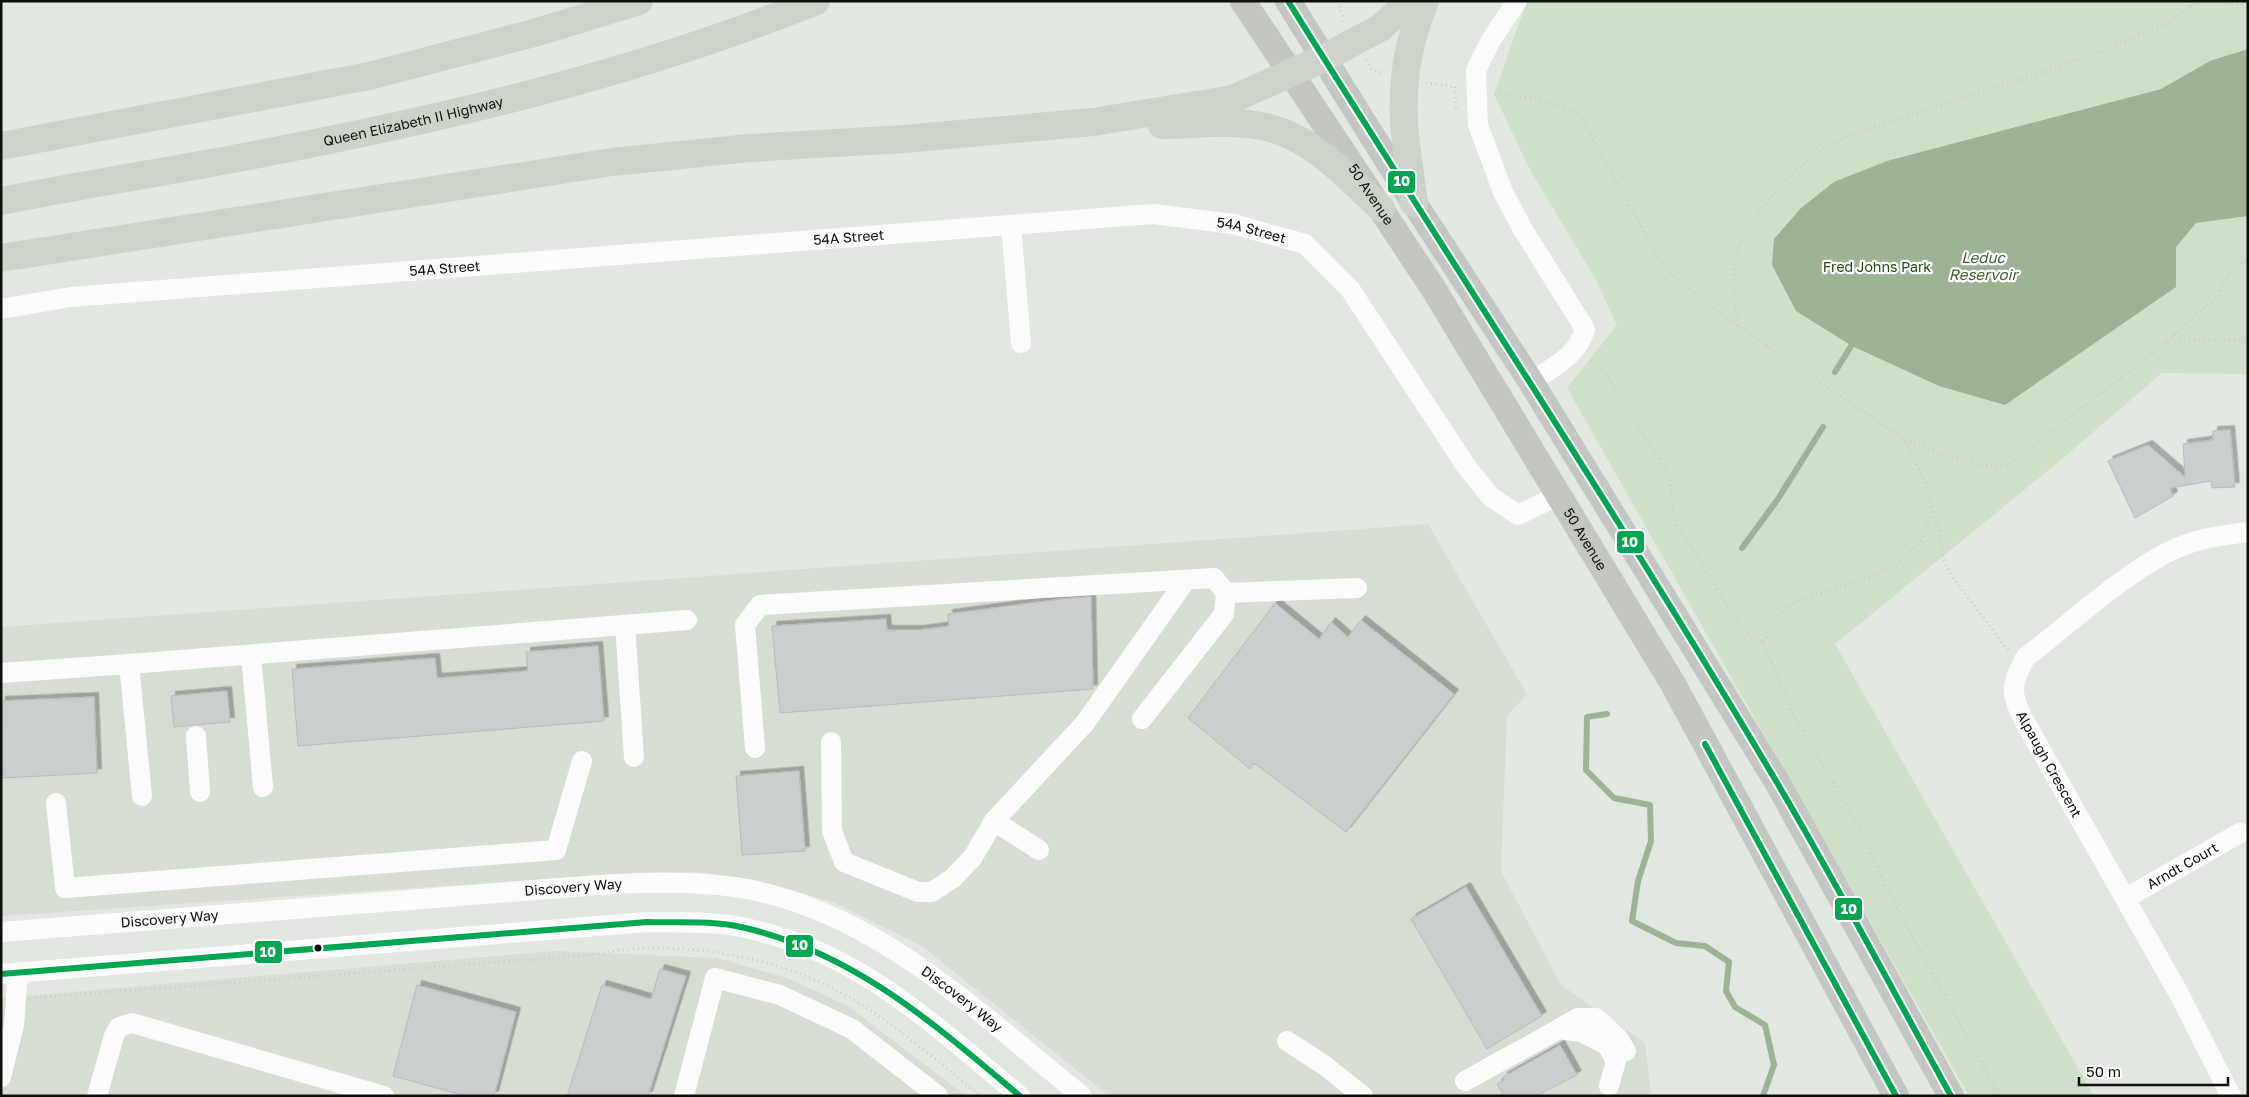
<svg xmlns="http://www.w3.org/2000/svg" width="2249" height="1097" font-family="'Golos Text',sans-serif">
  <defs>
    <filter id="shadow"><feDropShadow dx="4.5" dy="-4.5" stdDeviation="0" flood-color="#0004"/></filter>
  </defs>
  <rect width="100%" height="100%" fill="#e3e7e2"/>
  <g fill="#d6ddd2">
    <path d="M1428 524 1527 694 1507 716 1501 871 1561 985 1645 1043 1651 1096H1109L922 946 833 902 754 880 699 872H649L1 916V627Z"/>
    <path d="M554 951 717 958 787 978 848 1006 966 1096H1V998Z"/>
  </g>
  <path fill="#d0dfc9" d="M1527 1H2248V374L2162 373 2055 465 1835 644 2094 1096H1969L1567 388 1617 325 1595 278 1529 168 1494 94Z"/>
  <path fill="#9eb296" d="M2248 49V216L2196 223 2176 247V287L2005 405 1939 386 1852 346 1796 311 1772 265 1774 239 1801 208 1834 182 1887 161 2161 89 2210 61Z"/>
  <g fill="none" stroke-linecap="round" stroke-linejoin="round">
    <g stroke="#9eb296" stroke-width="6">
      <path d="M1835 372 1851 346"/>
      <path d="M1742 548 1778 499 1823 427"/>
      <path d="M1607 714 1587 717 1586 770 1614 798 1650 805 1651 841 1638 881 1632 921 1676 943 1705 946 1729 962 1726 991 1735 1007 1765 1025 1774 1065 1763 1096"/>
    </g>
  </g>
  <g fill="#cbcece" stroke="#b9bcbc" filter="url(#shadow)">
    <path d="M2230 430 2235 487 2212 488 2211 481 2170 488 2173 496 2135 518 2108 461 2148 445 2185 477 2183 444 2213 440V431Z"/>
    <path d="M1091 597 1093 689 780 713 772 626 886 619 887 630H919L949 626 948 614 1062 599Z"/>
    <path d="M1275 603 1319 639 1331 622 1348 637 1361 620 1454 694 1346 832 1254 763 1250 769 1188 718Z"/>
    <path d="M598 646 604 721 298 746 292 669 435 658 437 678 528 671 526 652Z"/>
    <path d="M227 691 230 722 174 727 171 696Z"/>
    <path d="M94 697 97 773 3 778 1 701Z"/>
    <path d="M799 771 805 851 742 855 736 776Z"/>
    <path d="M1466 887 1542 1016 1487 1049 1411 919Z"/>
    <path d="M660 969 686 976 648 1096H567L602 985 651 999Z"/>
    <path d="M417 985 516 1012 494 1096H466L393 1076Z"/>
    <path d="M1560 1045 1577 1075 1536 1096H1504L1497 1084 1504 1080 1503 1077Z"/>
  </g>
  <g fill="none" stroke-linecap="round" stroke-linejoin="round">
    <g stroke="#caccca" stroke-width="3" stroke-dasharray="1 4" stroke-linecap="butt">
      <path d="M1338 1 1344 22"/>
      <path d="M2222 1 2248 7"/>
      <path d="M1366 60 1372 70 1384 73"/>
      <path d="M1426 83 1455 87"/>
      <path d="M1455 87 1456 111"/>
      <path d="M1495 94C1523 98 1556 98 1580 116L1657 255 1669 271 1680 282 1738 326 1905 440 1923 478 1936 517 1945 563 1954 579 2008 650"/>
      <path d="M1738 325C1733 303 1731 275 1737 253 1746 222 1789 172 1816 154 1841 136 1875 128 1903 118 1978 92 2056 71 2128 40 2154 29 2177 21 2197 1"/>
      <path d="M2167 342 2195 315 2220 296C2225 277 2229 269 2248 260"/>
      <path d="M1591 360 1600 366 1610 380 1668 474C1674 490 1670 507 1677 524L1739 625 1746 633 1763 642 1794 716 1854 818 1894 902 1999 1096"/>
      <path d="M1905 440C1937 451 1975 470 2008 465L2167 342 2248 339"/>
      <path d="M1763 642 1782 610 1803 598 1871 577 1899 563 1923 539 1930 518 1931 504"/>
      <path d="M35 998 580 956C601 953 622 949 644 948 718 947 790 962 854 1000 897 1025 941 1065 981 1096"/>
    </g>
    <g stroke="#fbfbfb" stroke-width="20">
      <path d="M1517 1 1491 40 1476 70 1478 125 1503 192 1522 228 1585 329C1578 356 1553 367 1531 382"/>
      <path d="M1011 225 1021 343"/>
      <path id="s1" d="M1 309 71 297 1153 214 1233 224 1305 244 1350 289 1466 466 1491 497 1518 515 1557 496"/>
      <path d="M1226 593 1357 588"/>
      <path d="M625 625 634 757"/>
      <path d="M251 655 263 787"/>
      <path d="M129 664 687 620"/>
      <path d="M1 673 129 664 142 796"/>
      <path d="M196 736 200 792"/>
      <path d="M831 742 832 831 844 862 918 892H932L953 878 973 857 994 821"/>
      <path d="M755 748 745 625 760 605 1214 578 1226 593 1224 614 1142 719"/>
      <path d="M56 803 65 888 556 850 582 761"/>
      <path d="M1039 850 994 821 1085 723 1186 580"/>
      <path id="s2" d="M2126 898 2240 833"/>
      <path id="s3" d="M1 932 599 885C645 882 690 881 735 887 872 907 978 1013 1082 1096"/>
      <path d="M1 974 647 922C677 923 711 921 741 927 858 950 931 1023 1020 1096"/>
      <path d="M1560 1028 1578 1018H1596L1618 1038 1626 1051"/>
      <path d="M1287 1041 1324 1065 1363 1096"/>
      <path d="M1 1077 14 1025 18 972"/>
      <path d="M1465 1081 1559 1029 1581 1032 1607 1045 1616 1061 1609 1086"/>
      <path d="M97 1096 114 1036 119 1027 132 1023 384 1096"/>
      <path d="M684 1096 715 978 780 995 852 1029 938 1096"/>
      <path d="M2231 1096 2178 992 2025 722C2010 695 2010 684 2026 657 2071 623 2127 570 2177 548 2200 538 2224 535 2248 532"/>
    </g>
    <g stroke="#c3c6c1" stroke-width="26">
      <path id="s4" d="M1243 1 1433 288 1673 684 1896 1096"/>
      <path d="M1288 1 1414 203 1531 382 1777 782 1951 1096"/>
    </g>
    <g stroke="#cdd3c9" stroke-width="28">
      <path d="M1162 125C1195 125 1233 119 1266 127 1313 138 1347 177 1381 208"/>
      <path d="M1 146 369 76 534 33 639 1"/>
      <path id="s5" d="M1 201C80 185 159 173 238 158 434 121 631 76 816 1"/>
      <path d="M1414 203C1409 163 1400 121 1405 80 1407 53 1415 26 1425 1"/>
      <path d="M1 258 612 162 750 148 904 139 1093 122 1233 99 1324 58 1380 28 1410 1"/>
    </g>
    <g stroke="#fff" stroke-width="10">
      <g id="bus-1">
        <path d="M1288 1C1450 261 1620 517 1776 781 1837 884 1893 991 1951 1096"/>
        <path d="M1705 744 1896 1096"/>
        <path d="M1 974 647 922C678 923 711 920 741 927 854 952 934 1024 1020 1096"/>
      </g>
    </g>
    <use href="#bus-1" stroke="#00a651" stroke-width="6"/>
  </g>
  <circle fill="#0d0f0b" stroke="#fff" stroke-width="2" cx="318" cy="948" r="4.5"/>
  <g text-anchor="middle" stroke-width="4.5" stroke-linejoin="round" paint-order="stroke">
    <g font-size="14" fill="#0d0f0b" stroke="#fff">
      <text dy="5" stroke="none"><textPath href="#s5" startOffset="420">Queen Elizabeth II Highway</textPath></text>
      <text dy="5" stroke="none"><textPath href="#s4" startOffset="232">50 Avenue</textPath></text>
      <text dy="5" stroke="none"><textPath href="#s1" startOffset="1256">54A Street</textPath></text>
      <text dy="5" stroke="none"><textPath href="#s1" startOffset="851">54A Street</textPath></text>
      <text dy="5" stroke="none"><textPath href="#s1" startOffset="446">54A Street</textPath></text>
      <text dy="5" stroke="none"><textPath href="#s4" startOffset="638">50 Avenue</textPath></text>
      <text transform="translate(2049 764) rotate(61)" y="5">Alpaugh Crescent</text>
      <text dy="5" stroke="none"><textPath href="#s2" startOffset="65">Arndt Court</textPath></text>
      <text dy="5" stroke="none"><textPath href="#s3" startOffset="574">Discovery Way</textPath></text>
      <text dy="5" stroke="none"><textPath href="#s3" startOffset="169">Discovery Way</textPath></text>
      <text dy="5" stroke="none"><textPath href="#s3" startOffset="992">Discovery Way</textPath></text>
    </g>
    <g font-size="14" fill="#25470e" stroke="#fff">
      <text x="1877" y="272">Fred Johns Park</text>
    </g>
    <g font-size="15" font-style="italic" fill="#3b5f27" stroke="#fff">
      <text x="1983" y="263">Leduc<tspan x="1983" dy="17">Reservoir</tspan></text>
    </g>
  </g>
  <g stroke="#fff" stroke-width="2">
    <rect x="1387" y="170" width="29" height="24" rx="5" fill="#00a651"/>
    <rect x="1616" y="530" width="29" height="24" rx="5" fill="#00a651"/>
    <rect x="1834" y="897" width="29" height="24" rx="5" fill="#00a651"/>
    <rect x="785" y="934" width="29" height="24" rx="5" fill="#00a651"/>
    <rect x="254" y="940" width="29" height="24" rx="5" fill="#00a651"/>
  </g>
  <g font-size="14" text-anchor="middle" font-weight="bold" fill="#fff">
    <text x="1402" y="186">10</text>
    <text x="1630" y="547">10</text>
    <text x="1849" y="914">10</text>
    <text x="800" y="950">10</text>
    <text x="268" y="957">10</text>
  </g>
  <rect width="2249" height="1097" fill="none" stroke="#0d0f0b" stroke-width="5"/>
  <path d="M2079 1077v8h149v-8" fill="none" stroke="#0d0f0b" stroke-width="2.5"/>
  <text x="2086" y="1077" font-size="15" fill="#0d0f0b" stroke="#ffffff" stroke-width="4" paint-order="stroke">50 m</text>
</svg>
